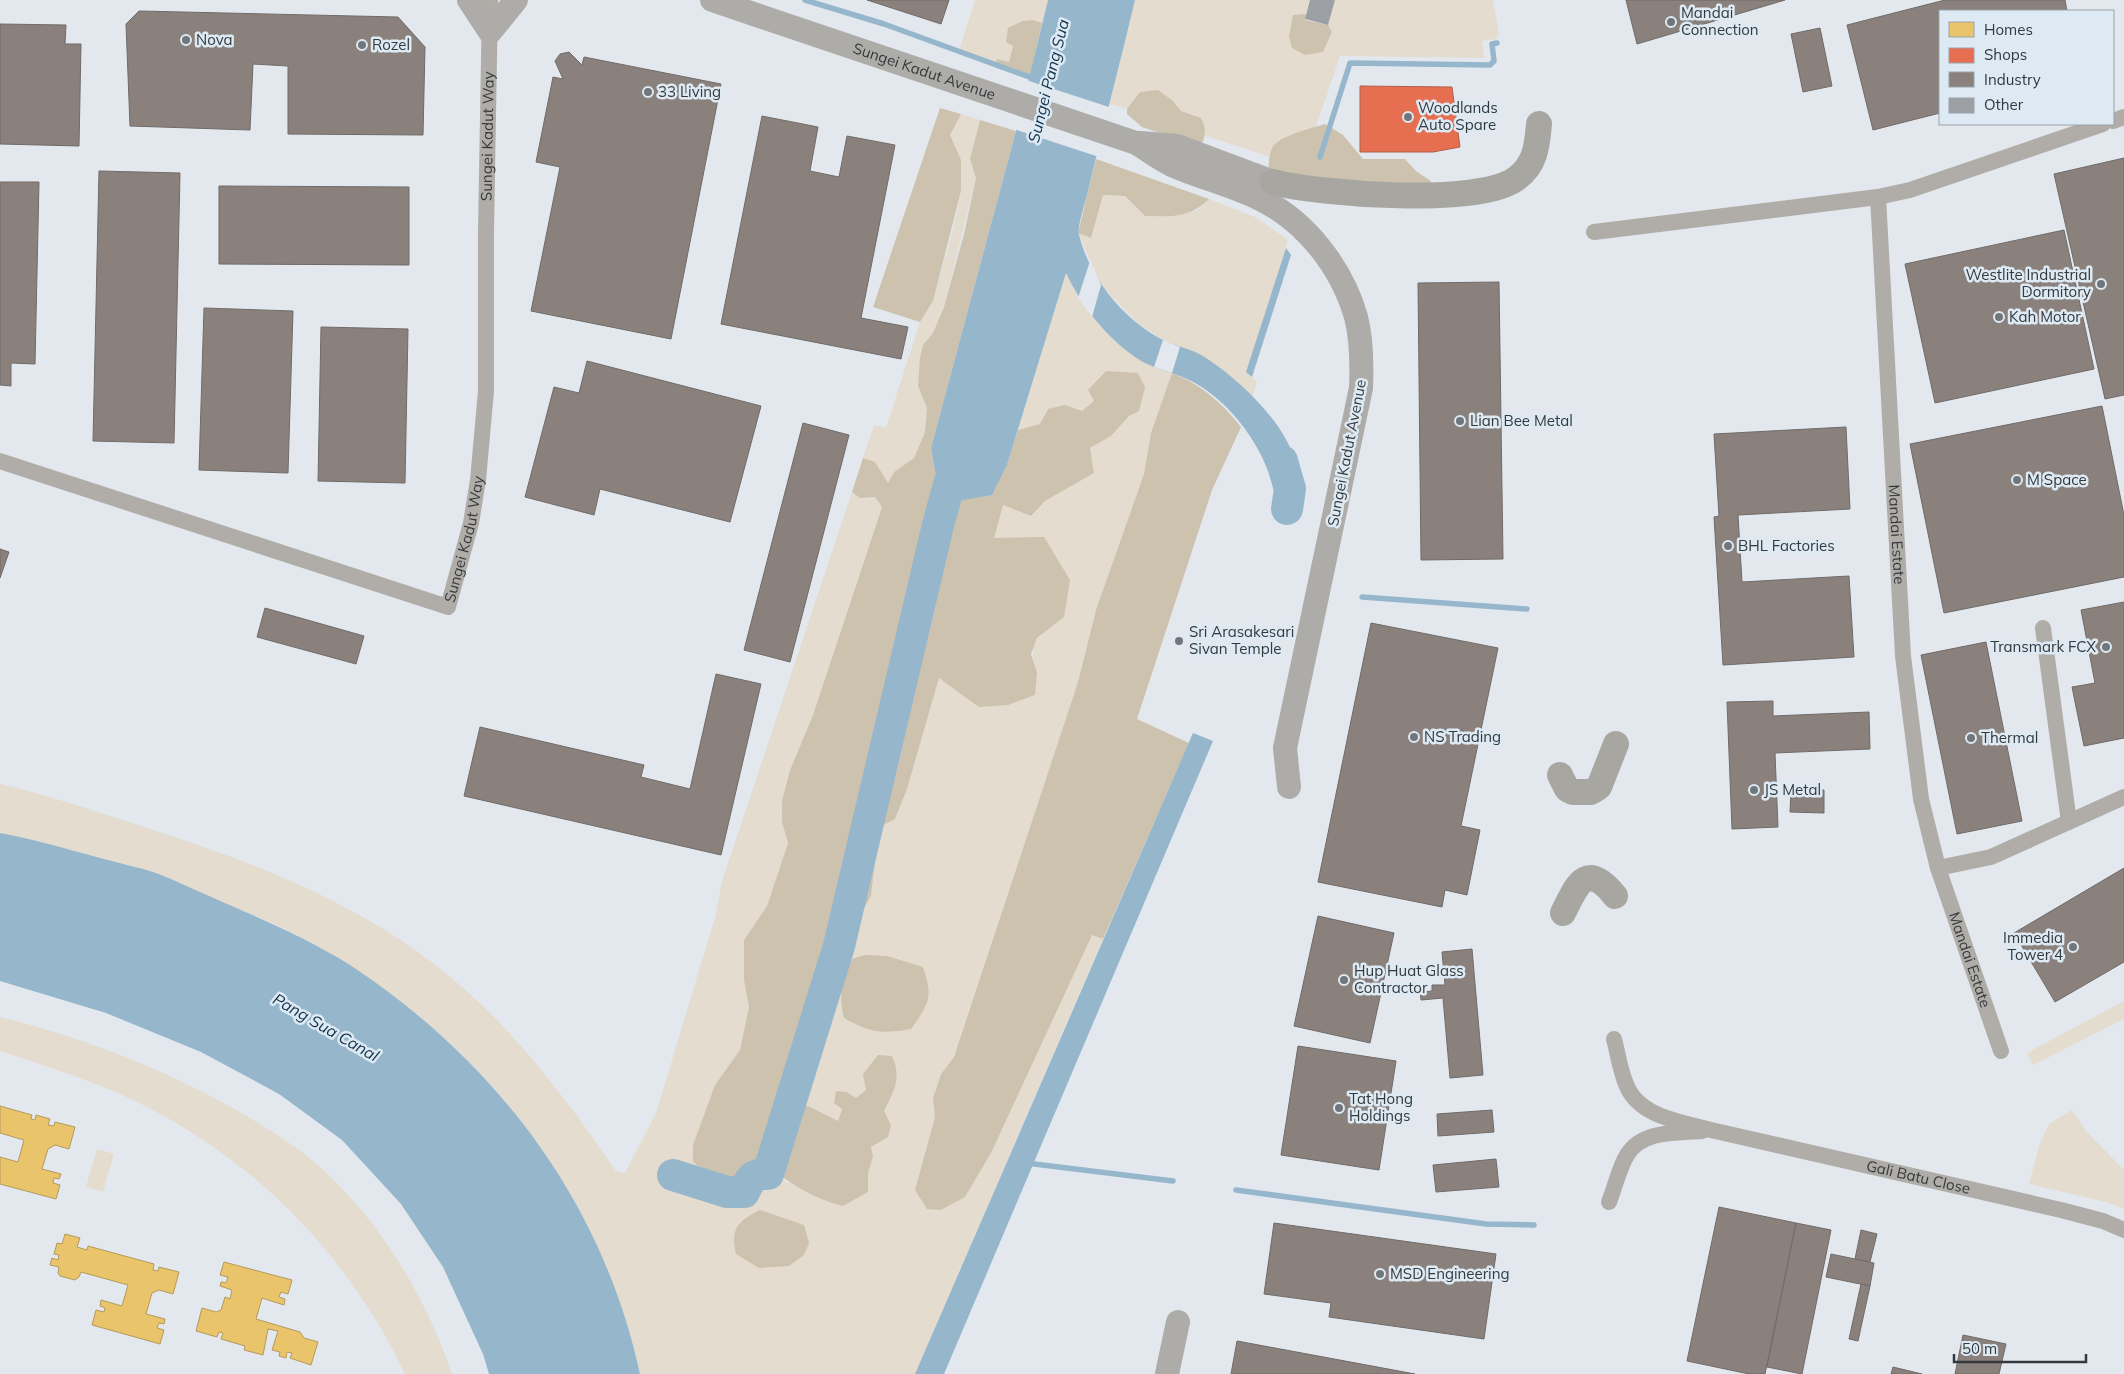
<svg xmlns="http://www.w3.org/2000/svg" width="2124" height="1374" font-family="Mulish,sans-serif">
  <rect width="100%" height="100%" fill="#e2e8ee"/>
  <g fill="#e4dccf">
    <path d="M975 0H1048L1042 23 1033 20 1013 46 1009 63 997 59 994 67 958 54Z"/>
    <path d="M1135 0H1310L1306 14 1293 15 1305 55 1323 51 1332 32 1328 25 1335 0H1493L1499 33 1496 39 1482 41 1484 58 1340 56 1316 127 1290 135 1272 148 1270 157 1206 136 1205 127 1201 118 1181 111 1173 101 1140 92 1127 109 1110 104Z"/>
    <path d="M961 114 980 120 970 159 976 178 944 307 933 333 923 345 918 386 927 408 925 432 914 458 894 472 888 484 863 458 874 425 886 428 920 322 933 301 953 229 961 191V160L950 135Z"/>
    <path d="M1103 195 1125 196 1145 216 1196 211 1209 199 1255 217 1288 240 1247 372 1257 382 1252 397 1217 365 1163 340 1138 324 1101 285 1078 233 1091 238Z"/>
    <path d="M1066 272C1088 318 1121 358 1172 373L1151 433 1144 474 1096 610 1078 682 954 1057 941 1074 933 1098 935 1117 915 1190 941 1210 965 1197 991 1153 1092 934 1103 939 915 1374H640C596 1172 452 1003 263 919 237 907 206 900 179 891 119 872 60 852 0 833V784C48 795 95 811 141 826 250 861 360 902 449 976 516 1031 567 1100 616 1171L625 1173 656 1113 715 918 722 881 852 492 860 498 875 497 882 507 813 715 790 770 782 801V822L788 843 767 906 744 940V980L749 1007 740 1050 715 1085 754 1163 764 1162 786 1182 868 1192V1173L873 1157 871 1147 891 1125 884 1111 894 1091 866 1090 856 1098 847 1092 838 1121 808 1106 794 1107 814 1048 809 1024 815 974 827 950 850 933 875 860 870 845 876 829 895 819 907 789 939 678 951 685 1037 672C1026 639 1039 637 1064 617L993 538 1003 504 1031 516 1045 501 1094 473 1090 448 1111 436 1129 416 1094 401 1082 412 1048 409 1040 424 1018 430Z"/>
    <path d="M2124 1001V1019L2033 1065 2027 1053Z"/>
    <path d="M0 1017C84 1038 163 1068 238 1111 267 1128 294 1144 319 1166 380 1221 426 1297 452 1374H405C351 1260 261 1166 149 1108 102 1083 50 1068 0 1051Z"/>
    <path d="M2072 1110 2086 1131 2124 1170V1209L2106 1202 2029 1184 2039 1146 2049 1124Z"/>
    <path d="M97 1149 114 1154 103 1192 86 1187Z"/>
  </g>
  <g fill="#cdc2ae">
    <path d="M1306 14 1305 20 1328 25 1332 32 1323 52 1305 55 1292 48 1289 36 1293 15Z"/>
    <path d="M1033 20 1042 23 1029 79 994 67 997 59 1009 62 1013 46 1006 42 1008 28 1023 21Z"/>
    <path d="M1158 90 1173 101 1181 111 1201 118C1207 129 1206 136 1200 147L1142 127 1127 114V109L1140 92Z"/>
    <path d="M940 108 961 114 950 135 961 160V191L933 301 920 322 873 307Z"/>
    <path d="M980 120 1016 131 931 448 938 488 932 522 943 526 952 502 992 494 1007 465 1018 430 1040 424 1048 409 1065 405 1082 411 1094 401 1088 390 1106 371 1138 373 1145 387 1139 411 1129 416 1111 436 1090 448 1094 473 1045 501 1031 516 1003 505 994 538 1044 537 1070 580 1064 617 1037 638 1031 654 1037 672 1035 695 1008 705 979 707 939 678 907 789 895 819 876 829 870 844 875 860 871 896 850 933 827 950 815 974 809 1024 814 1048 794 1107 808 1106 838 1121 842 1109 834 1103 836 1091 847 1092 856 1098 866 1090 863 1074 878 1055 892 1056C902 1077 894 1092 884 1111L891 1125 888 1137 871 1147 873 1157 868 1173V1192L843 1206C812 1198 789 1183 764 1163H754L740 1179 709 1175 693 1162V1145L715 1085 740 1050 749 1007 744 980V940L767 906 788 843 782 822V801L790 770 813 715 882 507 875 497 860 498 852 492 863 458 875 462 888 483 894 472 914 458 925 432 927 408 918 386 920 358 923 345 933 333 944 307 964 234 976 178 970 159Z"/>
    <path d="M1325 124 1343 135 1363 159H1405L1416 171 1431 181 1429 188 1268 172C1269 165 1269 154 1272 148 1278 136 1312 128 1325 124Z"/>
    <path d="M1096 159 1209 199C1188 219 1172 216 1145 216L1125 196 1103 195 1091 238 1078 233Z"/>
    <path d="M1172 373C1201 384 1222 403 1241 427L1212 490 1137 719 1189 743 1103 939 1092 935 991 1153 965 1197 941 1210 927 1209 915 1190 935 1117 933 1098 941 1074 954 1057 1078 682 1096 610 1144 474 1151 433Z"/>
    <path d="M865 955 887 956 923 967C933 998 930 1002 911 1029 882 1034 870 1033 844 1018 838 996 842 979 852 959Z"/>
    <path d="M760 1210 804 1225 809 1243 804 1255 789 1266 759 1268 736 1254C730 1228 738 1221 760 1210Z"/>
  </g>
  <g fill="#96b6cc">
    <path d="M1048 0H1135C1120 64 1103 127 1088 191 1086 201 1077 226 1079 235 1090 278 1122 318 1161 339 1174 346 1190 348 1203 356 1235 376 1278 416 1292 452 1298 469 1300 487 1299 504H1276C1272 456 1231 399 1187 379 1170 371 1150 368 1135 357 1104 335 1082 306 1066 273L1007 465 992 495 952 502 942 526 932 522 938 488 931 448 1016 131Z"/>
    <path d="M1286 248 1291 255 1252 377 1246 372Z"/>
    <path d="M1193 733 1213 741 944 1374H915Z"/>
    <path d="M0 833C34 839 67 849 100 858 118 863 138 867 156 873 177 881 197 891 218 900 262 919 309 939 350 965 496 1061 603 1202 640 1374H489L483 1354 443 1267 401 1204 342 1140 279 1094 201 1052 106 1013 0 981Z"/>
  </g>
  <g fill="#e2e8ee">
    <path d="M1026 80 1112 108 1099 157 1014 129Z"/>
    <path d="M1090 261 1101 285 1092 317 1078 298Z"/>
    <path d="M1163 340 1180 347 1172 373 1154 367Z"/>
  </g>
  <g fill="#e9c46a" stroke="#b39a5c">
    <path d="M0 1106 32 1115 31 1119 35 1120 36 1115 50 1119 48 1125 54 1126 55 1122 75 1127 69 1149 55 1145 48 1149 42 1169 61 1174 59 1179 54 1178 53 1183 60 1185 56 1199 0 1184V1157L18 1162 24 1140 0 1133Z"/>
    <path d="M65 1234 80 1238 77 1247 87 1250 88 1246 154 1264 153 1270 158 1271 159 1267 179 1272 173 1294 159 1290 152 1293 146 1314 165 1319 164 1324 159 1323 157 1328 164 1330 160 1344 92 1325 96 1310 104 1312 105 1308 100 1306 101 1300 122 1306 128 1285 81 1272 79 1277 75 1280 60 1276 58 1273 59 1267 50 1265 52 1258 58 1260 59 1255 54 1254 56 1247 57 1243 62 1244Z"/>
    <path d="M224 1262 292 1280 288 1294 281 1292 279 1297 285 1299 284 1305 262 1298 256 1319 300 1332 304 1338 318 1342 311 1365 290 1358 292 1353 287 1352 286 1358 279 1356 280 1352 272 1350 278 1331 268 1329 263 1355 244 1350 245 1346 221 1339 223 1333 219 1332 217 1337 196 1331 202 1308 216 1312 221 1310 225 1297 230 1299 232 1290 220 1286 221 1282 226 1283 228 1277 220 1275Z"/>
  </g>
  <path fill="#e76f51" stroke="#b15f4b" d="M1360 86 1452 87 1460 147 1433 152H1360Z"/>
  <g fill="#8a817c" stroke="#706b69">
    <path d="M867 0H949L941 24Z"/>
    <path d="M1626 0H1785L1637 44Z"/>
    <path d="M1945 0H2065L2067 11H1940V113L1873 130 1847 25Z"/>
    <path d="M139 11 398 17 425 47 423 135 288 134V66L253 64 250 130 130 126 126 24Z"/>
    <path d="M0 24 66 25 65 44H81L79 146 0 144Z"/>
    <path d="M1820 28 1832 86 1803 92 1791 34Z"/>
    <path d="M569 52 582 65 584 57 721 84 671 339 531 311 560 167 536 162 553 77 563 79 555 61 560 54Z"/>
    <path d="M762 116 818 127 810 171 839 177 847 136 895 145 861 318 908 327 901 359 721 324Z"/>
    <path d="M2124 158V395L2105 399 2054 174Z"/>
    <path d="M99 171 180 173 174 443 93 441Z"/>
    <path d="M0 182H39L35 364 11 363V386L0 385Z"/>
    <path d="M219 186 409 187V265L219 264Z"/>
    <path d="M2064 230 2094 369 1935 403 1905 264Z"/>
    <path d="M1499 282 1503 559 1421 560 1418 283Z"/>
    <path d="M204 308 293 311 288 473 199 470Z"/>
    <path d="M321 327 408 329 405 483 318 481Z"/>
    <path d="M587 361 761 406 730 522 600 489 594 515 525 497 554 387 579 393Z"/>
    <path d="M2102 406 2124 515V577L1944 613 1910 444Z"/>
    <path d="M803 423 849 435 790 662 744 650Z"/>
    <path d="M1846 427 1850 509 1738 515 1742 582 1849 576 1854 657 1723 665 1714 517 1719 516 1714 434Z"/>
    <path d="M0 549 9 552 0 578Z"/>
    <path d="M2124 602V738L2084 746 2072 687 2095 683 2081 610Z"/>
    <path d="M265 608 364 636 356 664 257 637Z"/>
    <path d="M1371 623 1498 648 1461 826 1480 830 1467 895 1445 890 1442 907 1318 882Z"/>
    <path d="M1986 642 2022 821 1957 834 1921 655Z"/>
    <path d="M716 674 761 684 721 855 464 796 480 727 644 765 641 777 690 789Z"/>
    <path d="M1773 701V716L1869 712 1870 749 1775 753 1778 827 1732 829 1727 702Z"/>
    <path d="M1791 790H1824V813L1790 812Z"/>
    <path d="M2124 868V962L2055 1002 2014 933Z"/>
    <path d="M1318 916 1394 933 1370 1043 1294 1026Z"/>
    <path d="M1472 949 1483 1075 1450 1078 1443 998 1421 1000 1420 992 1432 991V985H1445L1442 952Z"/>
    <path d="M1298 1046 1396 1061 1379 1170 1281 1155Z"/>
    <path d="M1492 1110 1494 1132 1438 1136 1437 1114Z"/>
    <path d="M1496 1159 1499 1187 1436 1192 1433 1165Z"/>
    <path d="M1719 1207 1796 1223 1765 1374H1749L1687 1361Z"/>
    <path d="M1274 1223 1496 1254 1484 1339 1329 1317 1331 1303 1264 1294Z"/>
    <path d="M1796 1223 1831 1230 1802 1374 1767 1367Z"/>
    <path d="M1861 1230 1877 1234 1870 1262 1855 1259Z"/>
    <path d="M1831 1254 1874 1263 1870 1286 1826 1277Z"/>
    <path d="M1861 1284 1870 1286 1858 1341 1849 1339Z"/>
    <path d="M1963 1335 2006 1344 1999 1374H1955Z"/>
    <path d="M1237 1341 1415 1374H1231Z"/>
    <path d="M1893 1367 1922 1374H1891Z"/>
  </g>
  <g fill="none" stroke-linecap="round" stroke-linejoin="round">
    <g stroke="#96b6cc" stroke-width="5.5">
      <path d="M805 0 884 24 1035 79"/>
      <path d="M1320 157 1350 63 1490 65 1494 61 1492 44 1497 43"/>
      <path d="M1362 597 1527 609"/>
      <path d="M1026 1163 1173 1181"/>
      <path d="M1236 1190 1486 1224 1534 1225"/>
    </g>
    <g stroke="#96b6cc" stroke-width="32">
      <path d="M1282 461 1290 489 1287 509"/>
      <path d="M673 1175 727 1192H744C750 1179 753 1173 768 1174L839 946 938 525 950 481"/>
    </g>
  </g>
  <path fill="#9ca0a5" d="M1310 0H1335L1328 25 1305 19Z"/>
  <g fill="none" stroke-linecap="round" stroke-linejoin="round">
    <g stroke="#b0ada8" stroke-width="16">
      <path d="M2113 121 2124 117"/>
      <path id="s1" d="M1878 197 1903 656 1921 799 1938 868 2001 1051"/>
      <path d="M1594 232 1878 197 1910 190 2103 124"/>
      <path id="s2" d="M0 461 448 607 471 523 478 480 486 391V232L490 0"/>
      <path d="M2043 628 2069 822"/>
      <path d="M1938 868 1991 857 2124 797"/>
      <path id="s3" d="M1614 1039C1618 1054 1620 1070 1626 1084 1638 1117 1682 1122 1711 1130L2061 1210 2103 1221 2124 1230"/>
      <path d="M1609 1202C1615 1187 1619 1168 1627 1155 1642 1130 1677 1133 1702 1131"/>
    </g>
    <g stroke="#aeaca8" stroke-width="24">
      <path d="M469 0 490 32 516 0"/>
      <path id="s4" d="M712 0 1136 143C1148 150 1159 159 1172 165 1201 178 1232 185 1260 199 1306 221 1342 268 1356 317 1362 340 1362 364 1361 388L1285 748 1289 787"/>
      <path d="M1140 143 1177 146 1273 182"/>
      <path d="M1167 1374 1178 1322"/>
    </g>
    <g stroke="#a7a6a1" stroke-width="26">
      <path d="M1273 182C1319 194 1480 207 1517 178 1536 164 1537 145 1539 124"/>
      <path d="M1560 775 1567 789 1573 792H1591L1599 787 1616 744"/>
      <path d="M1563 913C1577 885 1586 860 1615 896"/>
    </g>
  </g>
  <g fill="#71767a" stroke="#dde9f3" stroke-width="2">
    <circle cx="1671" cy="22" r="5"/>
    <circle cx="186" cy="40" r="5"/>
    <circle cx="362" cy="45" r="5"/>
    <circle cx="648" cy="92" r="5"/>
    <circle cx="1408" cy="117" r="5"/>
    <circle cx="2101" cy="284" r="5"/>
    <circle cx="1999" cy="317" r="5"/>
    <circle cx="1460" cy="421" r="5"/>
    <circle cx="2017" cy="480" r="5"/>
    <circle cx="1728" cy="546" r="5"/>
    <circle cx="1179" cy="641" r="5"/>
    <circle cx="2106" cy="647" r="5"/>
    <circle cx="1414" cy="737" r="5"/>
    <circle cx="1971" cy="738" r="5"/>
    <circle cx="1754" cy="790" r="5"/>
    <circle cx="2073" cy="947" r="5"/>
    <circle cx="1344" cy="980" r="5"/>
    <circle cx="1339" cy="1108" r="5"/>
    <circle cx="1380" cy="1274" r="5"/>
  </g>
  <g text-anchor="middle" stroke-width="5" stroke-linejoin="round" paint-order="stroke">
    <g font-size="15" fill="#34393c" stroke="#dde9f3" text-anchor="start">
      <text x="1681" y="18">Mandai<tspan x="1681" dy="17">Connection</tspan></text>
      <text x="196" y="45">Nova</text>
      <text x="372" y="50">Rozel</text>
      <text x="658" y="97">33 Living</text>
      <text x="1418" y="113">Woodlands<tspan x="1418" dy="17">Auto Spare</tspan></text>
      <text x="2091" y="280" text-anchor="end">Westlite Industrial<tspan x="2091" dy="17">Dormitory</tspan></text>
      <text x="2009" y="322">Kah Motor</text>
      <text x="1470" y="426">Lian Bee Metal</text>
      <text x="2027" y="485">M Space</text>
      <text x="1738" y="551">BHL Factories</text>
      <text x="1189" y="637">Sri Arasakesari<tspan x="1189" dy="17">Sivan Temple</tspan></text>
      <text x="2096" y="652" text-anchor="end">Transmark FCX</text>
      <text x="1424" y="742">NS Trading</text>
      <text x="1981" y="743">Thermal</text>
      <text x="1764" y="795">JS Metal</text>
      <text x="2063" y="943" text-anchor="end">Immedia<tspan x="2063" dy="17">Tower 4</tspan></text>
      <text x="1354" y="976">Hup Huat Glass<tspan x="1354" dy="17">Contractor</tspan></text>
      <text x="1349" y="1104">Tat Hong<tspan x="1349" dy="17">Holdings</tspan></text>
      <text x="1390" y="1279">MSD Engineering</text>
    </g>
    <g font-size="15" fill="#34393c" stroke="#dde9f3">
      <text dy="5" stroke="none"><textPath href="#s4" startOffset="224">Sungei Kadut Avenue</textPath></text>
      <text dy="5" stroke="none"><textPath href="#s2" startOffset="946">Sungei Kadut Way</textPath></text>
      <text transform="translate(1347 453) rotate(-79)" y="5">Sungei Kadut Avenue</text>
      <text dy="5" stroke="none"><textPath href="#s1" startOffset="338">Mandai Estate</textPath></text>
      <text dy="5" stroke="none"><textPath href="#s2" startOffset="541">Sungei Kadut Way</textPath></text>
      <text dy="5" stroke="none"><textPath href="#s1" startOffset="772">Mandai Estate</textPath></text>
      <text dy="5" stroke="none"><textPath href="#s3" startOffset="360">Gali Batu Close</textPath></text>
    </g>
    <g font-size="16" font-style="italic" fill="#103248" stroke="#dde9f3">
      <text transform="translate(1048 81) rotate(-76)" y="6">Sungei Pang Sua</text>
      <text transform="translate(326 1027) rotate(30)" y="6">Pang Sua Canal</text>
    </g>
  </g>
  <rect x="1939" y="10" width="175" height="115" fill="#dde9f3" stroke="#99a3aa"/>
  <rect x="1949" y="22" width="25" height="15" fill="#e9c46a" stroke="#99a3aa"/>
  <text x="1984" y="35" font-size="15" fill="#34393c">Homes</text>
  <rect x="1949" y="48" width="25" height="15" fill="#e76f51" stroke="#99a3aa"/>
  <text x="1984" y="60" font-size="15" fill="#34393c">Shops</text>
  <rect x="1949" y="72" width="25" height="15" fill="#8a817c" stroke="#99a3aa"/>
  <text x="1984" y="85" font-size="15" fill="#34393c">Industry</text>
  <rect x="1949" y="98" width="25" height="15" fill="#9ca0a5" stroke="#99a3aa"/>
  <text x="1984" y="110" font-size="15" fill="#34393c">Other</text>
  <path d="M1954 1354v8h132v-8" fill="none" stroke="#34393c" stroke-width="2.5"/>
  <text x="1962" y="1354" font-size="15" fill="#34393c" stroke="#dde9f3" stroke-width="4" paint-order="stroke">50 m</text>
</svg>
